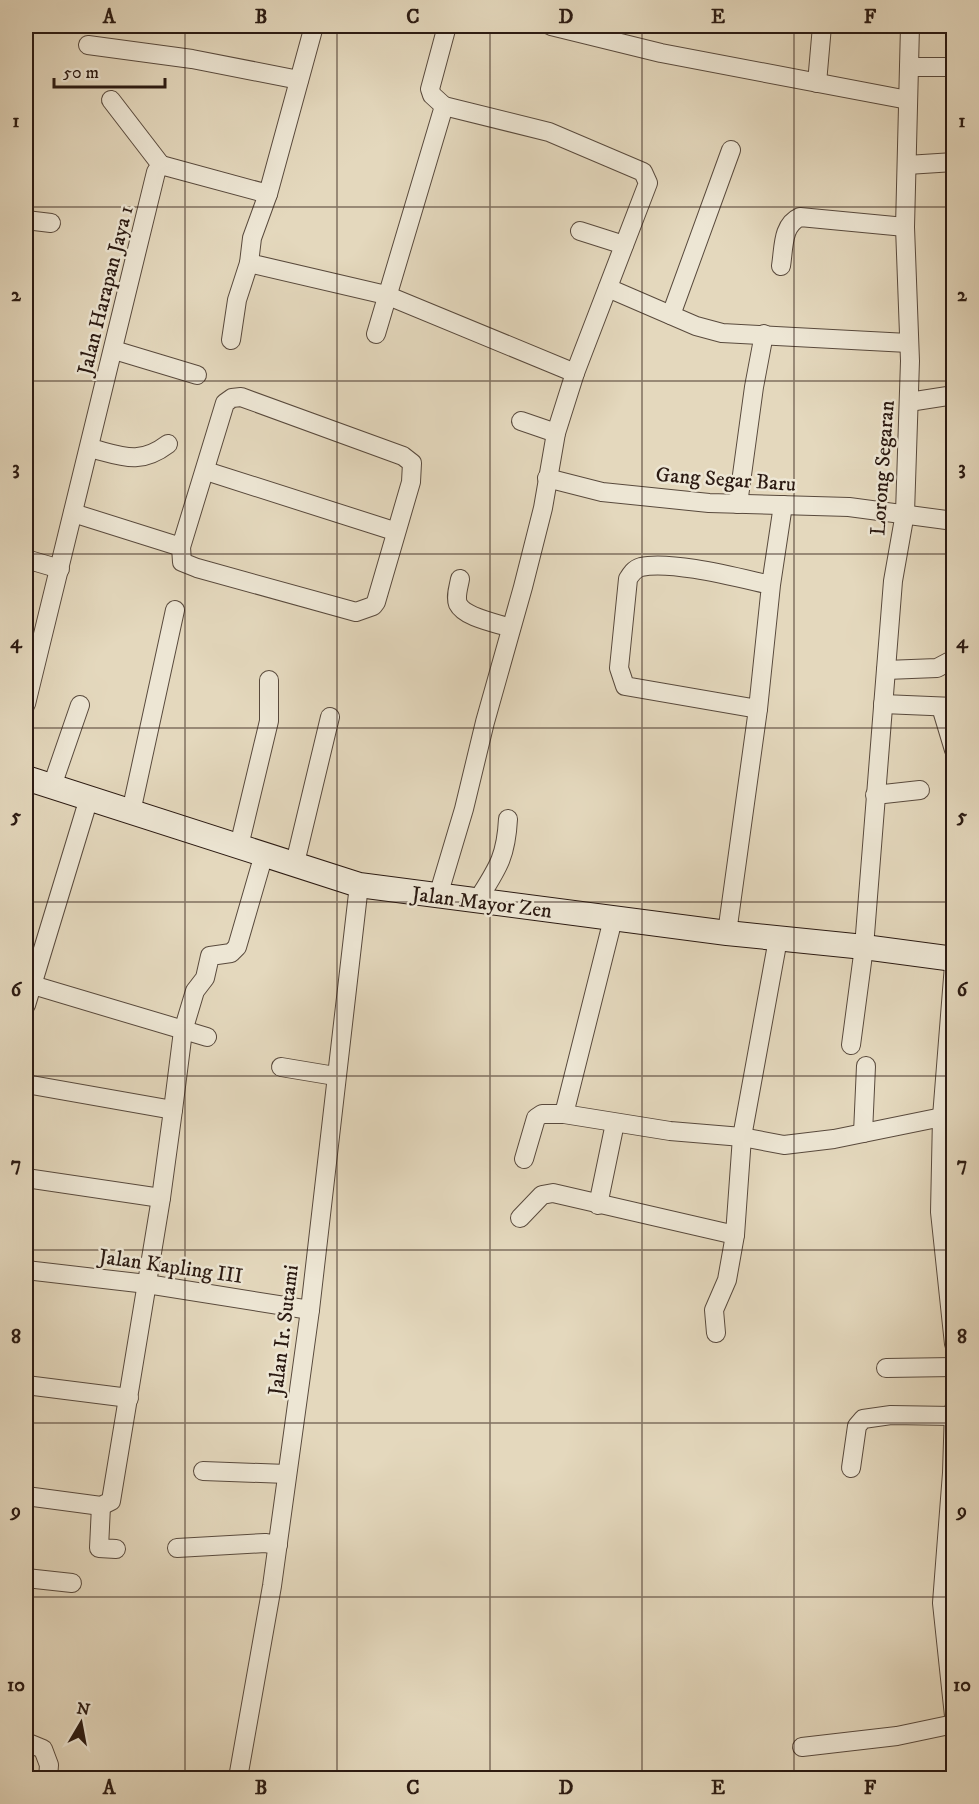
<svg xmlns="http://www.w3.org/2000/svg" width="979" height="1804" font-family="'IM FELL DW Pica',serif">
  <rect width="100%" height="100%" fill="#e4d8bd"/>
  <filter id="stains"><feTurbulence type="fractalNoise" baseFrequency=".00333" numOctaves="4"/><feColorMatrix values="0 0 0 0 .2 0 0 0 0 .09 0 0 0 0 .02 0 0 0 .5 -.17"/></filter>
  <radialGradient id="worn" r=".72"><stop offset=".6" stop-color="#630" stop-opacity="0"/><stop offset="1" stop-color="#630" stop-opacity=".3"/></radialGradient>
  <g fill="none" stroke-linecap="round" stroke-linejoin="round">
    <g stroke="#594a3d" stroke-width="20">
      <g id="street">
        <path d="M551 26 661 53 908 100"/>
        <path d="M88 45 192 59 299 80"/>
        <path d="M909 67H954"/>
        <path d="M817 83 822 26"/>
        <path d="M111 100 161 165"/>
        <path d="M907 165 954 162"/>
        <path d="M268 194 252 238 249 263 386 295 575 373"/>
        <path d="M26 220 51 223"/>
        <path d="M580 231 624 245"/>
        <path d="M781 266C784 247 782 225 800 217L905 227"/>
        <path d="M608 288 696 326 722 333 908 343"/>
        <path d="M671 315 731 150"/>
        <path d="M376 334 444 106 432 95 430 89 447 26"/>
        <path d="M231 340 237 300 249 263"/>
        <path d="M114 350 197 375"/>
        <path d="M909 402 954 395"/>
        <path d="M521 421 556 433"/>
        <path d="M90 448C122 456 139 466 168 444"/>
        <path d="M206 471 394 531"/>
        <path d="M547 478 602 492 709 503 849 507 954 521"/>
        <path d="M738 504 754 387 764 334"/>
        <path d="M73 513 181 547 225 403 232 398 241 397 403 456 412 463 411 482 376 602 373 606 356 612 197 568 182 562 181 547"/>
        <path d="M26 559 60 569"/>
        <path d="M460 579C459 586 455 596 458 604 465 618 497 623 511 628"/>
        <path d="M771 585C739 578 671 560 641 567 634 569 631 574 628 579L619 668 625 686 758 709 771 585 783 505"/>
        <path d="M886 670 937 668 954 659"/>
        <path d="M26 704 156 172 161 165 268 194 314 26"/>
        <path d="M883 704 954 707"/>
        <path d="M941 707 954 750"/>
        <path d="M52 786 80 705"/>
        <path d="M875 795 920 790"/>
        <path d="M131 812 175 610"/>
        <path d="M239 846 269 721V680"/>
        <path d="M295 863 330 717"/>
        <path d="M438 896 464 809 485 722 523 587 543 508 556 433 575 373 648 183 643 172 549 132 444 106"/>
        <path d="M477 901C497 869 506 858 508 819"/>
        <path d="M727 933 758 709"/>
        <path d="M954 965 942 1117 940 1212 954 1344"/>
        <path d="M26 983 207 1037"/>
        <path d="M26 1005 89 798"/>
        <path d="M851 1045 864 947 893 581 905 513 910 361 905 227 910 26"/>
        <path d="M281 1067 335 1076"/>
        <path d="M26 1084 173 1110 161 1198 111 1501 101 1506 26 1496"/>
        <path d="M173 1110 183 1031 195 991 205 978 210 956 231 953 237 947 264 854"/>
        <path d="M564 1114 670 1131 742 1137 784 1145 834 1139 942 1117"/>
        <path d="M863 1133 866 1066"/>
        <path d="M524 1159 536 1118 542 1114H564L613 919"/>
        <path d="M26 1178 161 1198"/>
        <path d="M598 1205 615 1123"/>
        <path d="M520 1218 542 1195 553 1193 735 1235 742 1137 778 939"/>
        <path d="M26 1270 147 1284 310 1310"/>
        <path d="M716 1333 714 1310 727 1280 735 1235"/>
        <path d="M886 1368 954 1367"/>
        <path d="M26 1385 129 1398"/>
        <path d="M954 1409 952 1473 942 1603 954 1716"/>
        <path d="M851 1468 857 1426 863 1419 891 1415 953 1416"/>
        <path d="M203 1471 287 1474"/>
        <path d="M101 1506 99 1548 116 1549"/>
        <path d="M177 1548 265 1543 278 1545"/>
        <path d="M26 1578 72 1583"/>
        <path d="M26 1742 43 1749 49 1765 48 1778"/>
        <path d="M802 1747 897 1736 954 1724"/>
        <path d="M238 1778 272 1586 310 1310 359 885"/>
      </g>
    </g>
    <g stroke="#2b1a12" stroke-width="26">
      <path id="secondary" d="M26 778 359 885 727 933 864 947 954 959"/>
    </g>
    <use href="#street" stroke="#ede6d4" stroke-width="18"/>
    <use href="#secondary" stroke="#ede6d4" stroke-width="24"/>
  </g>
  <path fill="none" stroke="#2b1a12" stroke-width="1.5" stroke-opacity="0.55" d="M185 26V1778M337 26V1778M490 26V1778M642 26V1778M794 26V1778M26 207H954M26 381H954M26 554H954M26 728H954M26 902H954M26 1076H954M26 1250H954M26 1423H954M26 1597H954"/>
  <g text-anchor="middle" stroke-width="5" stroke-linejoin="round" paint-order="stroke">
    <g font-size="21" fill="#2b1a12" stroke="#ede6d4">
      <text transform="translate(105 290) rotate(-76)" y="7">Jalan Harapan Jaya 1</text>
      <text transform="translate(882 468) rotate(-86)" y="7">Lorong Segaran</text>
      <text transform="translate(726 479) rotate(4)" y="7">Gang Segar Baru</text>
      <text transform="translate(482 902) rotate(7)" y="7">Jalan Mayor Zen</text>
      <text transform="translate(171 1266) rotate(8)" y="7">Jalan Kapling III</text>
      <text transform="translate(283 1330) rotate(-83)" y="7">Jalan Ir. Sutami</text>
    </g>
  </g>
  <rect width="979" height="1804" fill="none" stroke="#e4d8bd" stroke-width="66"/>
  <g transform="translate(81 1723) rotate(10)" stroke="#ede6d4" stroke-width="4.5" paint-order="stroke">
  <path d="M0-4.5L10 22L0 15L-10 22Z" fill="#2b1a12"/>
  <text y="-9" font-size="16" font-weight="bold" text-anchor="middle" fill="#2b1a12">N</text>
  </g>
  <path d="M54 78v9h111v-9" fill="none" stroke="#2b1a12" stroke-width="3"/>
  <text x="63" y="78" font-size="18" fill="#2b1a12" stroke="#ede6d4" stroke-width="4.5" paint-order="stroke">50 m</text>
  <rect x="33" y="33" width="913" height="1738" fill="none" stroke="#2b1a12" stroke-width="2"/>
  <g font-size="20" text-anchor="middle" font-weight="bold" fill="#2b1a12">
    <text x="109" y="23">A</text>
    <text x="261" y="23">B</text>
    <text x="413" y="23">C</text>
    <text x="566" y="23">D</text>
    <text x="718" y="23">E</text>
    <text x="870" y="23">F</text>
    <text x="16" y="127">1</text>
    <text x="962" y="127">1</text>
    <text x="16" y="301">2</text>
    <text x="962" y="301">2</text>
    <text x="16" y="474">3</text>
    <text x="962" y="474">3</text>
    <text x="16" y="648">4</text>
    <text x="962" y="648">4</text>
    <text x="16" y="822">5</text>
    <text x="962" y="822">5</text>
    <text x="16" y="996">6</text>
    <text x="962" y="996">6</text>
    <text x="16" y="1170">7</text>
    <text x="962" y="1170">7</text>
    <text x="16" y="1343">8</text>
    <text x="962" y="1343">8</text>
    <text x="16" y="1517">9</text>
    <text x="962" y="1517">9</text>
    <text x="16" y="1691">10</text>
    <text x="962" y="1691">10</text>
    <text x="109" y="1794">A</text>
    <text x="261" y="1794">B</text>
    <text x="413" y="1794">C</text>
    <text x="566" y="1794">D</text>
    <text x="718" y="1794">E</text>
    <text x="870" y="1794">F</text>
  </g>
  <rect width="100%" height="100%" filter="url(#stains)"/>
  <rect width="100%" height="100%" fill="url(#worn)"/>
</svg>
